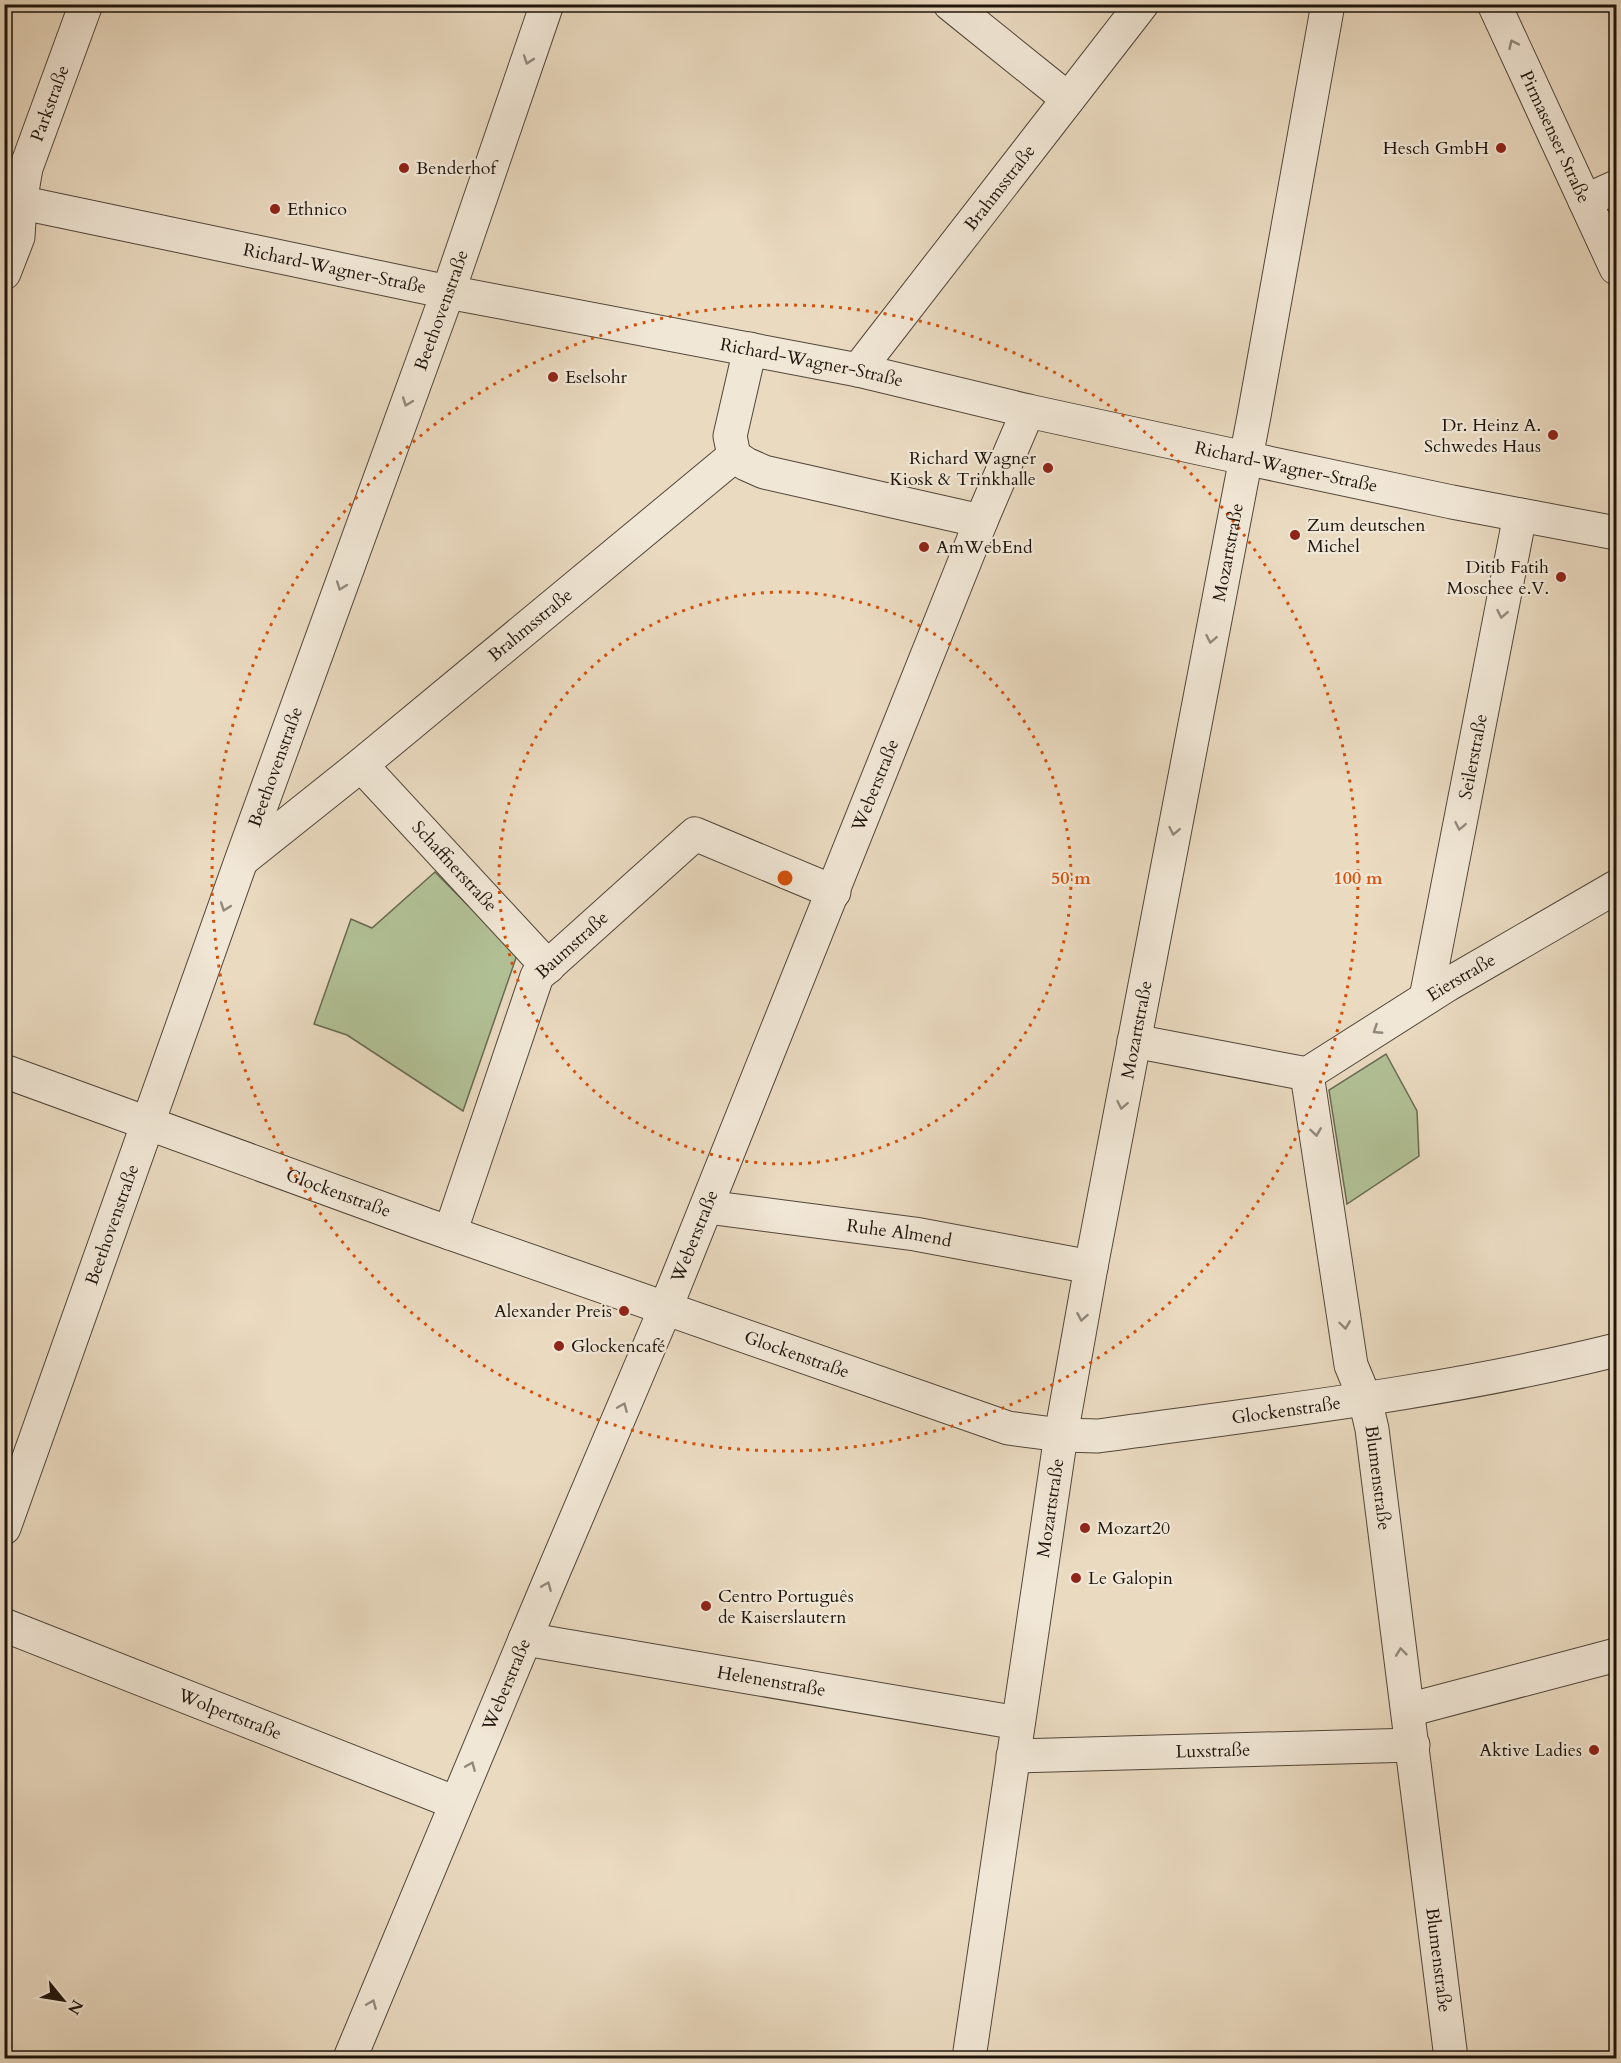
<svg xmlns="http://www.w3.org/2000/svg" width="1621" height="2063" font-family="Cardo,serif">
  <rect width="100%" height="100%" fill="#eadac0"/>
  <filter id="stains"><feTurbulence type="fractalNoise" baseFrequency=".00333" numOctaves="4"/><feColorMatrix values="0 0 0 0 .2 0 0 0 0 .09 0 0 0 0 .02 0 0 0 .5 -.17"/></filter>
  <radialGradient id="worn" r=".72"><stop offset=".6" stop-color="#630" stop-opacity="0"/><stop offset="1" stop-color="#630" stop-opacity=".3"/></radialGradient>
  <g fill="#b2c196" stroke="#686b52" stroke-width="1.5">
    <path d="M435 872 517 955 463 1111 347 1035 314 1024 351 919 372 928Z"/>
    <path d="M1386 1054 1417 1111 1419 1156 1347 1204 1329 1090Z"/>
  </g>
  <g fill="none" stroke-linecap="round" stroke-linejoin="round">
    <g stroke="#51463a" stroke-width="35">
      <g id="street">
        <path d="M950 4 1068 99"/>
        <path id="s1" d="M1494 4 1616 268"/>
        <path id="s2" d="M4 199 448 292 858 370 1028 411 1245 458 1452 502 1616 533"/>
        <path d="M1585 201 1616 187"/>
        <path id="s3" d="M4 273 18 237 20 203 26 168 86 4"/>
        <path id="s4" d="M858 370 1142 4"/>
        <path d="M734 456 746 464 764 472 981 521"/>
        <path d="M734 456 730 436 750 349"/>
        <path id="s5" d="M361 765 548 967"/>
        <path id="s6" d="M242 860 361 765 734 456"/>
        <path id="s7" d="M1426 998 1520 515"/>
        <path d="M1134 1041 1307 1074"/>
        <path id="s8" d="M4 1071 427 1225 1008 1428 1061 1435 1098 1436C1271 1412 1447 1392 1616 1350"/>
        <path id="s9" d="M1307 1074 1351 1365 1365 1399 1372 1429 1451 2058"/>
        <path id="s10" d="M1307 1074 1447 985 1616 887"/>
        <path id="s11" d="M707 1207 915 1234 1091 1267"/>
        <path id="s12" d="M450 1233 537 976 695 834 834 892"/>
        <path id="s13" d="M4 1528 241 861 453 278 547 4"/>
        <path id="s14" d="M4 1625 456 1803"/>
        <path id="s15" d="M525 1639 1018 1723"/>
        <path d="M1408 1710 1616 1655"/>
        <path id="s16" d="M1013 1756 1413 1745"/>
        <path id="s17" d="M350 2058 544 1594 666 1307 981 521 1028 411"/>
        <path id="s18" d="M969 2058 1061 1435 1091 1267 1254 416 1328 4"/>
      </g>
    </g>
    <use href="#street" stroke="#f1e7d6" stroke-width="33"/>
  </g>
  <defs><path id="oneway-chevron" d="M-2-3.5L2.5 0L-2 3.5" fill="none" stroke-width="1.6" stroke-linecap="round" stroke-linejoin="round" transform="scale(1.5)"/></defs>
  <g stroke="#92887c">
    <use href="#oneway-chevron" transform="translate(1513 44) rotate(-115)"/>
    <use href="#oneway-chevron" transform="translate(528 60) rotate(109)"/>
    <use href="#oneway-chevron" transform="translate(407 402) rotate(110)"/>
    <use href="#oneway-chevron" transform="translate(341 586) rotate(110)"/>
    <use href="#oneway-chevron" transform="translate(1502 614) rotate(101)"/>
    <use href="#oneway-chevron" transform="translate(1211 639) rotate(101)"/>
    <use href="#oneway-chevron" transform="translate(1460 826) rotate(101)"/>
    <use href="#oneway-chevron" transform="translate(1174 831) rotate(101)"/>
    <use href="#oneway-chevron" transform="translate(225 907) rotate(110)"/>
    <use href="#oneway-chevron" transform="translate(1377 1030) rotate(147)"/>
    <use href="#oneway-chevron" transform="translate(1122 1105) rotate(101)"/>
    <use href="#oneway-chevron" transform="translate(1316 1132) rotate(82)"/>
    <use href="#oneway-chevron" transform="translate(1082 1317) rotate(100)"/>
    <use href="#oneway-chevron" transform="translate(1345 1325) rotate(82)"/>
    <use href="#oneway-chevron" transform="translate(623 1407) rotate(-67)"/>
    <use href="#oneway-chevron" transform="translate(547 1586) rotate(-67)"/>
    <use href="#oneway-chevron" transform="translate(1401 1652) rotate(-97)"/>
    <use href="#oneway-chevron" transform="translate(471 1766) rotate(-67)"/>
    <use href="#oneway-chevron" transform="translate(372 2004) rotate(-67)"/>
  </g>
  <g fill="none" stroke="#d4520c" stroke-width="3" stroke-dasharray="3 6">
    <circle cx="785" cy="878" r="286"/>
    <circle cx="785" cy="878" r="573"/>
  </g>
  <g fill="#8f2418" stroke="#f1e7d6" stroke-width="2">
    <circle cx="1501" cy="148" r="6"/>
    <circle cx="404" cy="168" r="6"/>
    <circle cx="275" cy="209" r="6"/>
    <circle cx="553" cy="377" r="6"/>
    <circle cx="1553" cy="435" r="6"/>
    <circle cx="1048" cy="468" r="6"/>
    <circle cx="1295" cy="535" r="6"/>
    <circle cx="924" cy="547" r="6"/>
    <circle cx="1561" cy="577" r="6"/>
    <circle cx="624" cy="1311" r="6"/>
    <circle cx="559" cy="1346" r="6"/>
    <circle cx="1085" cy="1528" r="6"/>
    <circle cx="1076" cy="1578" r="6"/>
    <circle cx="706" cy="1606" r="6"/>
    <circle cx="1594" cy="1750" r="6"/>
  </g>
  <g text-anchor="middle" stroke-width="4.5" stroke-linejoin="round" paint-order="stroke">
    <g font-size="18" fill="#1e150d" stroke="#f1e7d6">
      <text dy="6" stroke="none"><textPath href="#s3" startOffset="177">Parkstraße</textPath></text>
      <text dy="6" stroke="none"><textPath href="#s1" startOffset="146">Pirmasenser Straße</textPath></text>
      <text dy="6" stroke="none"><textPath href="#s4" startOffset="231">Brahmsstraße</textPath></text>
      <text dy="6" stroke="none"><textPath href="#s2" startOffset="338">Richard-Wagner-Straße</textPath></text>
      <text dy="6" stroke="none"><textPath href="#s13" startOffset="1294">Beethovenstraße</textPath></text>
      <text dy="6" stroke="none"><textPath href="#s2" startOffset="824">Richard-Wagner-Straße</textPath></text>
      <text dy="6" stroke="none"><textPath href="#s2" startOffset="1310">Richard-Wagner-Straße</textPath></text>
      <text dy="6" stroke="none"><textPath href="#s18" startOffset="1528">Mozartstraße</textPath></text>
      <text dy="6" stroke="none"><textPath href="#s6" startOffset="372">Brahmsstraße</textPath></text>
      <text dy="6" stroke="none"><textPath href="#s7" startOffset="246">Seilerstraße</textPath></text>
      <text dy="6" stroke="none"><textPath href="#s13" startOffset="808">Beethovenstraße</textPath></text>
      <text dy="6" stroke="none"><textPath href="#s17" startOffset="1377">Weberstraße</textPath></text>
      <text dy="6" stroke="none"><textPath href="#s5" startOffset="138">Schaffnerstraße</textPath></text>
      <text dy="6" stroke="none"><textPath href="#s12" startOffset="318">Baumstraße</textPath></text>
      <text dy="6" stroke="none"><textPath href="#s10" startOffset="182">Eierstraße</textPath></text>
      <text dy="6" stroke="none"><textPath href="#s18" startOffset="1042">Mozartstraße</textPath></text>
      <text dy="6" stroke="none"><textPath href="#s8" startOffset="356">Glockenstraße</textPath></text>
      <text dy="6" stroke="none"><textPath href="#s13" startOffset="322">Beethovenstraße</textPath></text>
      <text dy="6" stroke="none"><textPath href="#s11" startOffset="194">Ruhe Almend</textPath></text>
      <text dy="6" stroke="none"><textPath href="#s17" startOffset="891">Weberstraße</textPath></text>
      <text dy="6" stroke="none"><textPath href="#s8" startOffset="842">Glockenstraße</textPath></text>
      <text dy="6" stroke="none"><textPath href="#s8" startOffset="1346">Glockenstraße</textPath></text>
      <text dy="6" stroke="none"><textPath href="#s9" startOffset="411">Blumenstraße</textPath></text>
      <text dy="6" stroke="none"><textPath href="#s18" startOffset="556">Mozartstraße</textPath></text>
      <text dy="6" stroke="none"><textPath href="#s15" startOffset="250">Helenenstraße</textPath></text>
      <text dy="6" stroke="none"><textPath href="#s17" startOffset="405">Weberstraße</textPath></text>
      <text dy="6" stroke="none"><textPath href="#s14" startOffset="243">Wolpertstraße</textPath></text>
      <text dy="6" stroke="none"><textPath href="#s16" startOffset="200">Luxstraße</textPath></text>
      <text dy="6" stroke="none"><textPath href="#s9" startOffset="897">Blumenstraße</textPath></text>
    </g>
    <g font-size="18" fill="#1e150d" stroke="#f1e7d6" text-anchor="start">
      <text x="1489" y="154" text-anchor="end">Hesch GmbH</text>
      <text x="416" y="174">Benderhof</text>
      <text x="287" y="215">Ethnico</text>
      <text x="565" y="383">Eselsohr</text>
      <text x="1541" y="431" text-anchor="end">Dr. Heinz A.<tspan x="1541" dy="21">Schwedes Haus</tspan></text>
      <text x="1036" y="464" text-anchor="end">Richard Wagner<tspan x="1036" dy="21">Kiosk &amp; Trinkhalle</tspan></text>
      <text x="1307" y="531">Zum deutschen<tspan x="1307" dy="21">Michel</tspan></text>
      <text x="936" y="553">AmWebEnd</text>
      <text x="1549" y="573" text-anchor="end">Ditib Fatih<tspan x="1549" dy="21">Moschee e.V.</tspan></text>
      <text x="612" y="1317" text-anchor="end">Alexander Preis</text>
      <text x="571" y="1352">Glockencafé</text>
      <text x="1097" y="1534">Mozart20</text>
      <text x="1088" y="1584">Le Galopin</text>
      <text x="718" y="1602">Centro Português<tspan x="718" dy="21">de Kaiserslautern</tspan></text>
      <text x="1582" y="1756" text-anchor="end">Aktive Ladies</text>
    </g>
  </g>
  <circle cx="785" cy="878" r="9" fill="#d4520c" stroke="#f1e7d6" stroke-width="3"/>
  <g font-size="18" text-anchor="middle" font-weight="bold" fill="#d4520c" stroke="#f1e7d6" stroke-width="4.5" stroke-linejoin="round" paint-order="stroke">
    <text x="1071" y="884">50 m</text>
    <text x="1358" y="884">100 m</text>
  </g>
  <rect width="1621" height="2063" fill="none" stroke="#eadac0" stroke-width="24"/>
  <rect x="6" y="6" width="1609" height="2051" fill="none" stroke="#1e150d" stroke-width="3"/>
  <rect x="12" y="12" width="1597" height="2039" fill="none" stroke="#1e150d" stroke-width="1.5"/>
  <g transform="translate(63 2000) rotate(120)" stroke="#f1e7d6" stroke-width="4.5" paint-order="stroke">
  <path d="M0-4.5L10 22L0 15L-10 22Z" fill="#1e150d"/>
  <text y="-9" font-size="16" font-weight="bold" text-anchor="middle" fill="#1e150d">N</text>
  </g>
  <rect width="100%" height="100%" filter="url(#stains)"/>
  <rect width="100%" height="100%" fill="url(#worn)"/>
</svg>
